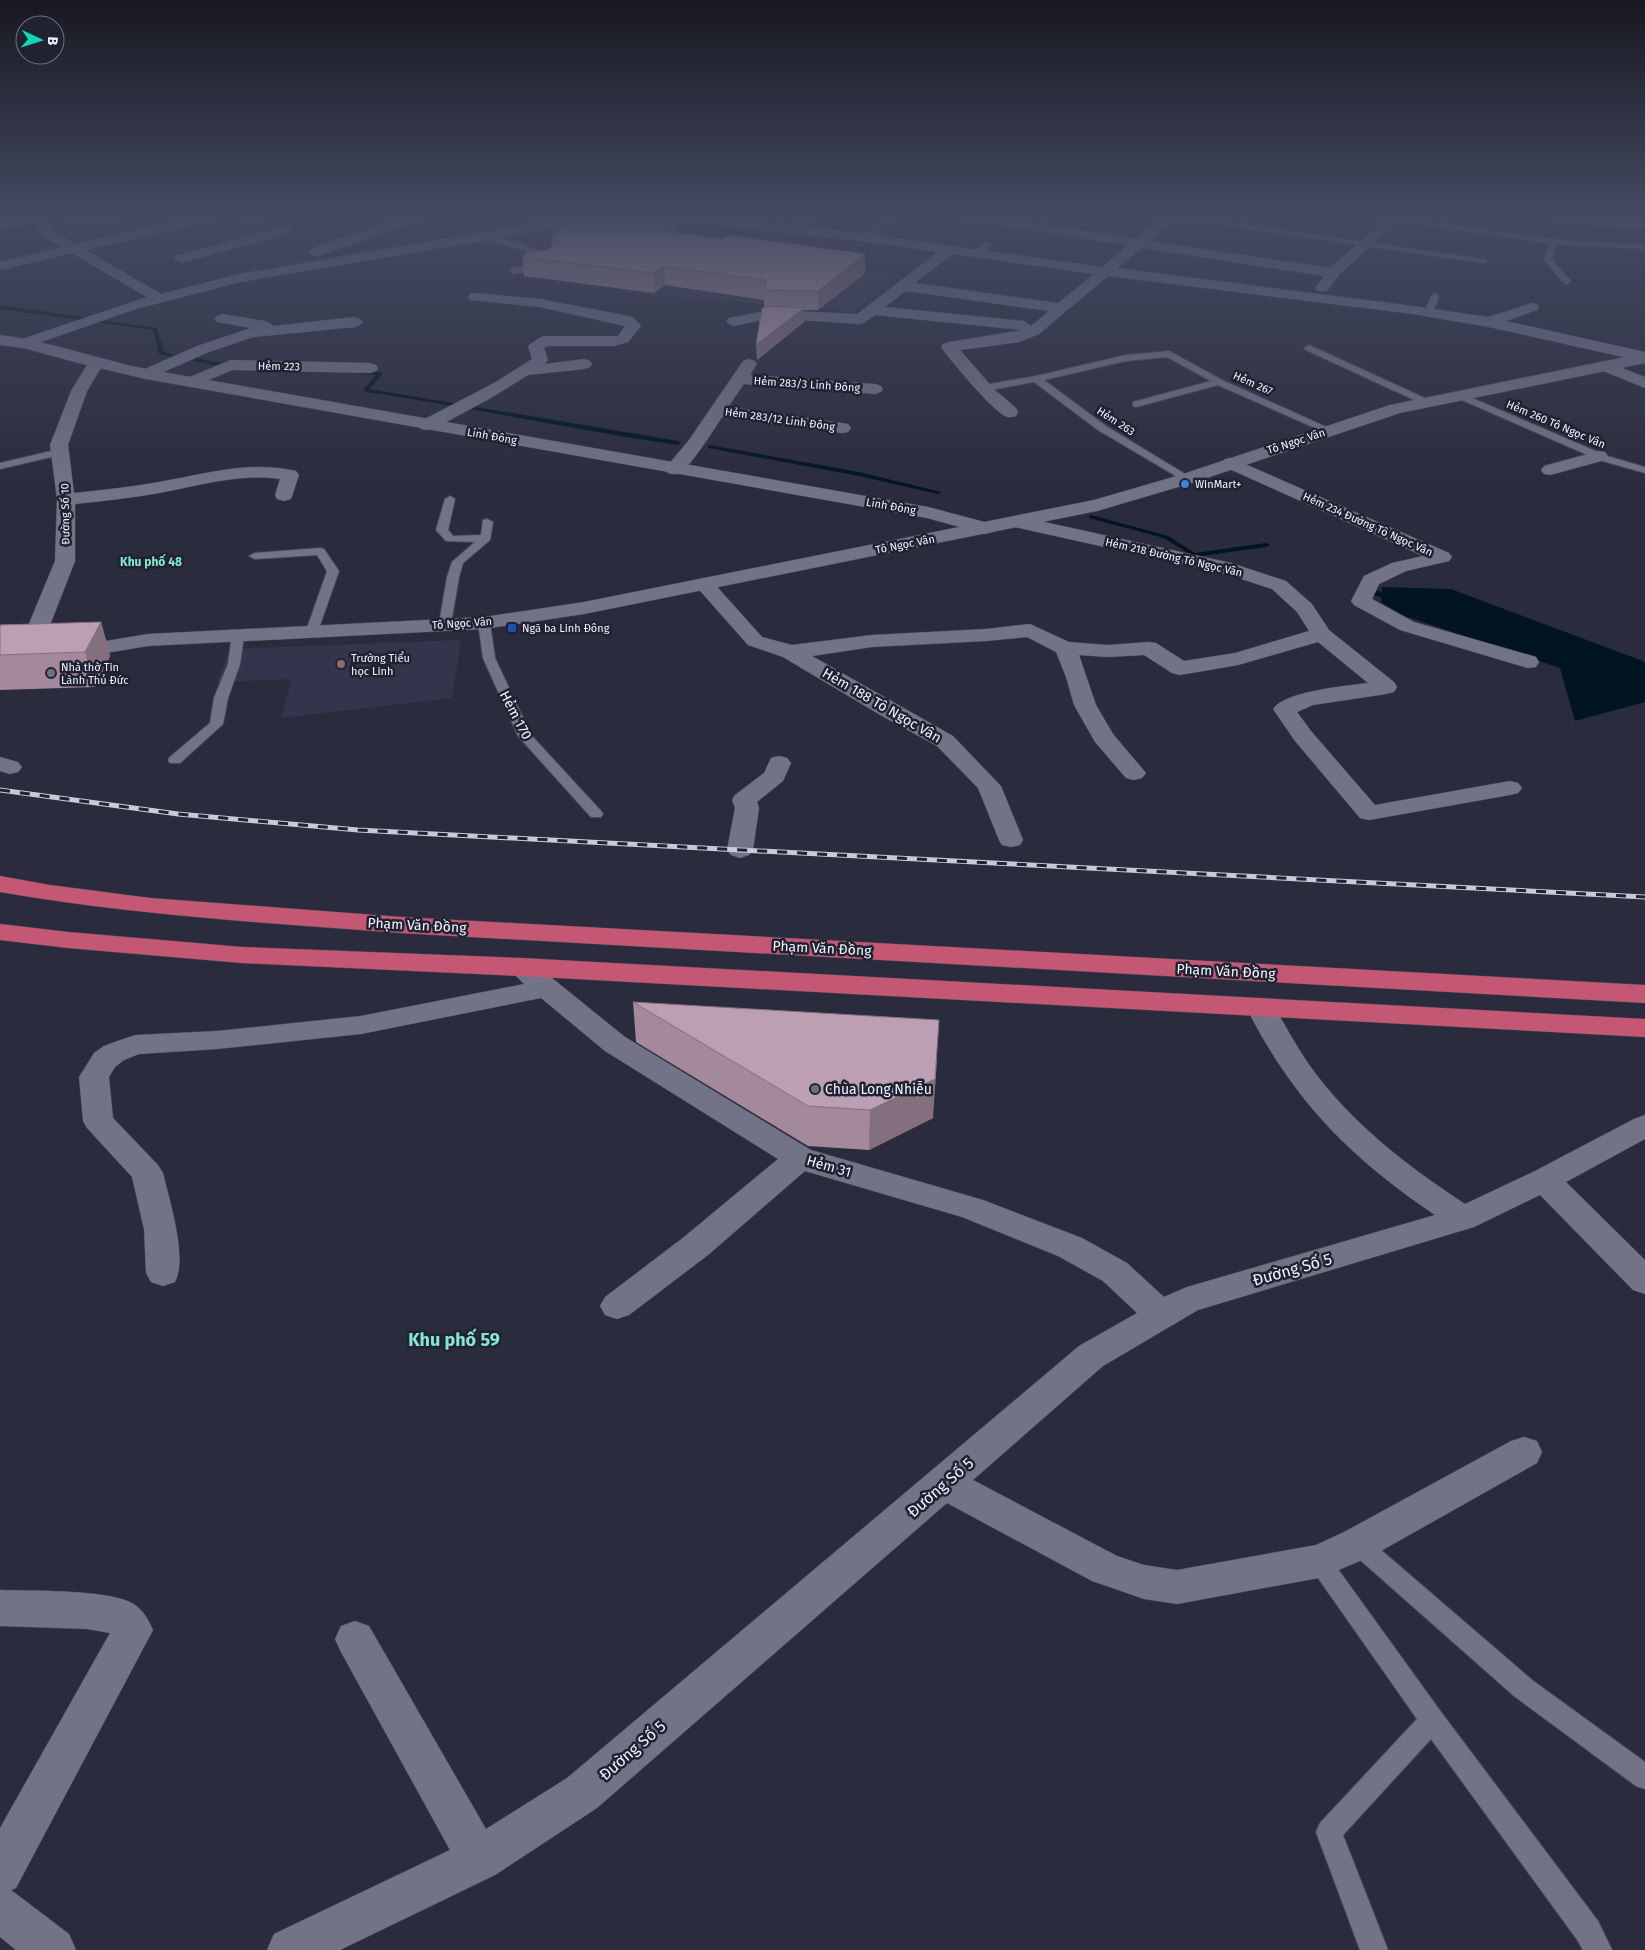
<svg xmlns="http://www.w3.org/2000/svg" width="1645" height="1950" font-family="'Fira Sans',sans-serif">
  <rect width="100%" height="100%" fill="#2a2b3c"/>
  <g fill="#34354c">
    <path d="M57 216H156L73 236Z"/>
    <path d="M680 246 901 276 853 312 619 292Z"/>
    <path d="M461 640 452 698 281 718 292 679 217 682 230 649Z"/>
  </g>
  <path fill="#00151f" d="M1382 587 1451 589 1643 661 1645 664V702L1575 721 1560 668 1402 615 1381 602Z"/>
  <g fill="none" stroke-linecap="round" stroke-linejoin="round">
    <g fill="#00151f" fill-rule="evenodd">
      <path d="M0 305 157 328 164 352 175 355 172 357 159 354 153 330 0 309Z"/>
      <path d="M196 358 232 365 235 367 232 369 194 361 193 360Z"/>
      <path d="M357 371 382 372V374L370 389 678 441 681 443 678 445C574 430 470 407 366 392L363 390 376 375 359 374 357 373Z"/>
      <path d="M710 445 859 472 941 492 938 494 859 476 708 448V446Z"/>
      <path d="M1091 515 1168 536 1195 553 1266 543 1270 545 1266 547 1194 557 1164 538 1089 518V516Z"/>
      <path d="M1373 591H1379L1399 599 1395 601H1392L1373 595Z"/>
    </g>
    <g stroke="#494957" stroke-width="2">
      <g id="service">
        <path d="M235 216H248L263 223 259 225Z"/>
        <path d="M885 216H894L870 240H864V236Z"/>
        <path d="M1160 216H1184L1483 259 1487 261 1483 263Z"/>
        <path d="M1358 216H1383L1577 242 1645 245V249L1557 244 1552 260 1571 281 1567 284 1564 283 1544 260 1549 243Z"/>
        <path d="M803 221 810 223 799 233H793V229Z"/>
        <path d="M484 234H490L548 253 559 261 552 263 542 257 484 238Z"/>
        <path d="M984 242 991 244 981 255H975V251Z"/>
        <path d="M544 264 548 266 547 268 513 274 509 271 513 268Z"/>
        <path d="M1435 293 1439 296 1433 312 1432 314H1426L1425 312 1431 296Z"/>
        <path d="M1309 345 1429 400 1431 402 1426 405 1423 404 1306 350 1304 348Z"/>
        <path d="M1169 351 1222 380 1333 430 1328 433 1324 432 1218 385 1136 407 1133 406V402L1211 381 1167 357 1126 361 1044 380 1106 426 1190 477 1191 479 1186 482 1098 430 1034 382 984 391 979 388 984 385 1036 376 1126 355Z"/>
        <path d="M1458 392 1607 456 1645 467V473L1599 460 1455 397V393Z"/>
        <path d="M60 449 64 450 65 452 64 454 0 469V463Z"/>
        <path d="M450 496 455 499 448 530 453 536 481 535 483 520 487 519 493 522 490 540 463 563 459 577 451 624 445 628 439 624 447 577 452 562 475 542 446 541 436 530 445 499Z"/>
        <path d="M320 548 324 549 339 571 318 631 312 635 306 631 327 571 317 555 255 559 249 556 255 553Z"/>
        <path d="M484 619 490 623 495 658 531 735 601 811 603 814 601 817H591L518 736 483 658 478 623Z"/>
        <path d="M238 631 244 635 240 664 228 698 223 724 180 763H170L168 760 170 757 210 723 214 698 228 664 232 635Z"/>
        <path d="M1358 1534 1366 1537 1532 1680 1645 1762V1789L1636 1786 1514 1696 1350 1551 1347 1544 1350 1537Z"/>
        <path d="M1319 1551 1327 1554 1441 1712 1598 1921 1612 1950H1583L1578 1941 1431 1739 1343 1835 1388 1950H1360L1316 1832 1320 1823 1417 1719 1311 1568 1308 1561 1311 1554Z"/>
      </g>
    </g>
    <g stroke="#494957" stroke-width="1">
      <g id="minor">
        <path d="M28 216H42L55 232 76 244 195 216H220L219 219 86 250 161 294 239 274 579 216H611L605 220 240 282 136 309 24 348 19 346 16 343 19 340 147 297 72 253 0 270V262L62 247 45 238 34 223 0 229V221Z"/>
        <path d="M407 216H427L426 219 321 255 316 256 309 252 311 249Z"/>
        <path d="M662 216H708L867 234 1102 267 1128 245 963 220 957 216H992L1136 239 1162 216H1177L1150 241 1330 268 1389 216H1403L1338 276 1327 291H1317L1315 288 1324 276 1142 248 1117 268 1413 306 1488 317 1532 303 1537 304 1539 307 1537 310 1506 321 1645 352V362L1489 327 1413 314 1108 276 1039 334 1019 342 960 350 994 389 1016 408 1018 412 1016 416C1012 417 1008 418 1005 416 991 409 951 361 941 347L943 344 949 342 1022 330 875 315 865 322 860 324 771 318 734 326 729 324 726 321 729 318 771 310 857 314 938 252 867 242 668 220ZM953 254 1094 274 1058 303 915 283ZM906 291 1049 311 1031 326 1024 321 885 307Z"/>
        <path d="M1547 216H1585L1645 221V229L1596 226 1553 220Z"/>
        <path d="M285 226 290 227 292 230 290 233 181 263 174 259 176 256Z"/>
        <path d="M475 293 540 299 629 316 634 318 641 326 628 342 614 346H547L544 348 548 360 545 364 584 359 590 361 592 364 590 367 584 369 528 375 491 398 433 429 427 430 421 429 418 425 421 421 494 383 532 359 528 346 539 338 544 336H618L625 326 540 307 470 300 468 297 470 294Z"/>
        <path d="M222 314 265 321 270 323 273 326 355 317 360 319 363 322 360 325 355 327 253 337 209 352 152 377H140L138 374 140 371 197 346 251 328 217 322 214 319 217 316Z"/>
        <path d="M96 358 102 360 104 363 87 391 68 445 74 493C103 490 131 487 159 482 204 474 251 460 296 471L299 475 291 499 284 501 277 499 275 495 280 479C239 473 198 486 159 493 131 498 103 501 75 504V561L45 638 41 642 34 644 27 642 23 638 55 561 57 499 50 445 71 391 90 360Z"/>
        <path d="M749 359 755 361 757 364 750 375 875 384 881 386 883 389 881 392 875 394 744 384 728 407 842 423 848 424 851 428 848 432 842 433 722 417C714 429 691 467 679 473 675 475 671 474 668 473L665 469 668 465 689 440 743 361Z"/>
        <path d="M231 360 370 363 376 365 378 368 376 371 370 373 233 370 191 387 185 385 183 382 185 379Z"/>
        <path d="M1604 361 1645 377V388L1598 369 1596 366 1598 363Z"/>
        <path d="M1599 451 1605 452 1608 456 1605 460 1550 475 1544 474 1541 470 1544 466Z"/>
        <path d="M1231 458 1449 553 1452 557 1449 561 1406 571 1379 584 1372 599 1414 622 1536 657 1539 662 1536 667 1528 668 1400 630 1354 605 1351 601 1364 576 1392 563 1423 556 1225 467 1222 463 1225 459Z"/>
        <path d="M1017 516 1231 563 1286 581 1312 604 1329 630 1394 682 1397 687 1394 692 1386 694 1313 705 1297 712 1311 731 1375 805 1510 781 1518 783 1522 788 1518 793 1510 795 1369 820 1360 818 1295 741 1273 709C1285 691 1346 686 1368 683L1318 642 1238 665 1180 675 1172 673 1144 655 1108 657 1079 655 1096 705 1113 734 1146 773 1142 778 1134 780 1126 778 1095 742 1074 705 1066 677 1056 652 1027 637 986 641 872 647 812 656 953 736 1001 786 1023 840 1020 845 1011 847 1002 845 999 840 978 788 937 746 882 716 783 657 748 645 694 584 697 580 704 578 711 580 762 637 792 645 872 635 986 629 1030 624 1069 642 1108 645 1148 642 1156 643 1184 661 1235 653 1309 631 1297 612 1272 589 1226 574 1010 526 1008 522 1010 518Z"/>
        <path d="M779 756 787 758 791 763 783 781 757 802 759 808 753 850 749 855 740 858 731 855 727 850 735 808 732 800 735 795 764 773 771 758Z"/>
        <path d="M0 757 18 762 22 767 18 772 10 774 0 771Z"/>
        <path d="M521 958 531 961 625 1037 811 1150 983 1200 1082 1238 1127 1263 1164 1297 1187 1287 1435 1215C1349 1157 1293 1100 1246 1007L1250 1001 1260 998 1270 1001C1284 1022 1295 1045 1310 1066 1352 1124 1406 1165 1465 1204L1533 1172 1634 1119 1645 1115V1139L1566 1182 1645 1260V1294L1633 1290 1540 1195 1474 1227 1198 1310 1103 1366 973 1480 1117 1556 1144 1565 1177 1570 1316 1545 1344 1532 1511 1441 1524 1437 1537 1441 1542 1452 1537 1463 1372 1556 1319 1578 1177 1604 1144 1599 1092 1581 947 1503 597 1808 495 1875 340 1950H267L274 1934 450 1850 341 1652 335 1639 341 1626 355 1621 369 1626 486 1829 567 1778 1079 1346 1137 1313 1103 1281 1058 1256 962 1217 805 1171 708 1255 629 1315 617 1319 605 1315 600 1306 605 1297 684 1237 778 1159 605 1051 541 998 361 1034 217 1049 139 1054 124 1060 115 1067 109 1077 113 1118 158 1165 163 1173C169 1199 188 1258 175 1282L163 1286 151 1282 146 1273 144 1229 132 1177 87 1128 83 1121 79 1077 94 1053 104 1046 126 1038 136 1035 217 1031 361 1016 524 984 507 967 511 961Z"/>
        <path d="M0 1590C29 1591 114 1589 135 1605 144 1611 149 1621 153 1630L16 1888 11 1890 69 1934 76 1950H16L0 1937V1828L110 1633 87 1629 0 1626Z"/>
      </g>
    </g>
    <g stroke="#494957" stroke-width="1">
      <path id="tertiary" d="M0 335C49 341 97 359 146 369L928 507 992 524 995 528 992 532 985 534 927 518 146 379 90 366 23 348 0 345Z"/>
    </g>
    <g stroke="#494957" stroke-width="1">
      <path id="secondary" d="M1645 353V363L1400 413 1192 483 1097 511 584 614 484 629 148 646 100 654 0 658V646L100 642 148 634 484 617 584 602 1094 500 1180 475 1390 405Z"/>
    </g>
    <g stroke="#494957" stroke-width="1">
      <g id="trunk">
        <path d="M0 876 50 885 150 898 401 917 1645 985V1003L401 933C267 923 133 915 0 892Z"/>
        <path d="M0 924 68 932 242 947 521 958 1645 1019V1037L521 976 242 963 68 948 0 940Z"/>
      </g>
    </g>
    <use href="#service" fill="#727387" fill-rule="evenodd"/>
    <use href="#minor" fill="#727387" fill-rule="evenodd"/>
    <use href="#tertiary" fill="#727387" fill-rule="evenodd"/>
    <use href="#secondary" fill="#727387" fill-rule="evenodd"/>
    <use href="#trunk" fill="#c45874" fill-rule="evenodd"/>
    <g stroke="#c9cad7" stroke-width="5">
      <path id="rail" d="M0 790 178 814 358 830 1645 897"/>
    </g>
    <use href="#rail" stroke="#202131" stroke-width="3" stroke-dasharray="10" stroke-linecap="butt"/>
  </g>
  <g fill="#a3899b">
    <path d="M675 217 676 233 865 273 818 310H804V322L757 360 764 307V300L665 285 654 293 524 276 522 257 544 251 552 247 551 235Z"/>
    <path d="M101 622 110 656 95 687 0 690V625Z"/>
    <path d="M633 1002 933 1118 869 1150 808 1146 636 1042Z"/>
  </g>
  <g fill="#846f7e">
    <path d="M675 217 676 235 659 230Z"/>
    <path d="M865 254V273L818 310V291Z"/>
    <path d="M664 266 665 285 654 293 653 273Z"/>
    <path d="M804 308V322L757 360 756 345Z"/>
    <path d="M101 622 110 656 95 687 85 652Z"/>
    <path d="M937 1060 933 1118 869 1150 870 1110Z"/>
  </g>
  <g fill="#bd9fb4" stroke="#846f7e">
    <path d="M580 216 675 217 659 230 722 239 728 235 865 254 818 291 764 290 766 280 664 266 653 273 522 257 527 253 544 251 558 244V241L551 235Z"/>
    <path d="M771 306 804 308 756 345 762 308Z"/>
    <path d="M101 622 85 652 0 655V625Z"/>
    <path d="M633 1002 939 1020 935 1079 870 1110 808 1106Z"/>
  </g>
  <linearGradient id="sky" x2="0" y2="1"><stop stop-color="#171821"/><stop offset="0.44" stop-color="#444a61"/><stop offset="1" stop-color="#444a61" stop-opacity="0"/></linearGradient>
  <rect width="1645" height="489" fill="url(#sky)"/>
  <circle fill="#3f7fe0" stroke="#202131" stroke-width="2" cx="1185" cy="484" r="5"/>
  <rect fill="#1a4fb4" stroke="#202131" stroke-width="2" x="507" y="623" width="10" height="10" rx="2.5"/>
  <circle fill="#8d6e63" stroke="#202131" stroke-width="2" cx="341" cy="664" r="5"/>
  <g fill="#6b7280" stroke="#202131" stroke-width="2">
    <circle cx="51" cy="673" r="5"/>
    <circle cx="815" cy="1089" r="5"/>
  </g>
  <g text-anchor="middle" stroke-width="5" stroke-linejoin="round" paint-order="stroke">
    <g font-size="11" fill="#f2f3fe" stroke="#202131">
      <text transform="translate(279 366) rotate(1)" y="4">Hẻm 223</text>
      <text transform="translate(1253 383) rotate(24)" y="4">Hẻm 267</text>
      <text transform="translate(807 384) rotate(4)" y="4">Hẻm 283/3 Linh Đông</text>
      <text transform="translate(780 419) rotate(8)" y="4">Hẻm 283/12 Linh Đông</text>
      <text transform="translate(1116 421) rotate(33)" y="4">Hẻm 263</text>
      <text transform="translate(1556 424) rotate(23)" y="4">Hẻm 260 Tô Ngọc Vân</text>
      <text transform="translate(492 436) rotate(10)" y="4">Linh Đông</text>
      <text transform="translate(1296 441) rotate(-18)" y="4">Tô Ngọc Vân</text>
      <text transform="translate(891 506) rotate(10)" y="4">Linh Đông</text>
      <text transform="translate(65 514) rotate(-91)" y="4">Đường Số 10</text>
      <text transform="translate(1368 524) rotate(24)" y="4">Hẻm 234 Đường Tô Ngọc Vân</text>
      <text transform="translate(905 544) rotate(-11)" y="4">Tô Ngọc Vân</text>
      <text transform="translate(1174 557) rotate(13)" y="4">Hẻm 218 Đường Tô Ngọc Vân</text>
      <text transform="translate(462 623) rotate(-4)" y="4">Tô Ngọc Vân</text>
    </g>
    <g font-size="11" fill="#f2f3fe" stroke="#202131" text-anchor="start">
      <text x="1195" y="488">WinMart+</text>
      <text x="522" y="632">Ngã ba Linh Đông</text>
      <text x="351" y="662">Trường Tiểu<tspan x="351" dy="13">học Linh</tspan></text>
      <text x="61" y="671">Nhà thờ Tin<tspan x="61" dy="13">Lành Thủ Đức</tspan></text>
    </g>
    <g font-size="12" font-weight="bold" fill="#85e7ce" stroke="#202131">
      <text x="151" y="566">Khu phố 48</text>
    </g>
    <g font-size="14" fill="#f2f3fe" stroke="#202131">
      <text transform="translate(882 705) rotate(30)" y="5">Hẻm 188 Tô Ngọc Vân</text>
      <text transform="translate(516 715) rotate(62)" y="5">Hẻm 170</text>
      <text transform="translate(417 925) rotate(3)" y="5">Phạm Văn Đồng</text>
      <text transform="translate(822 948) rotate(3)" y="5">Phạm Văn Đồng</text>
      <text transform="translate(1226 971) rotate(3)" y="5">Phạm Văn Đồng</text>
      <text transform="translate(829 1166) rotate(16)" y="5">Hẻm 31</text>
    </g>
    <g font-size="14" fill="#f2f3fe" stroke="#202131" text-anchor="start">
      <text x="825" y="1094">Chùa Long Nhiễu</text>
    </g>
    <g font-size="16" fill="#f2f3fe" stroke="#202131">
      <text transform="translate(1292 1269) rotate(-16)" y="6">Đường Số 5</text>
      <text transform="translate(940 1487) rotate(-41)" y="6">Đường Số 5</text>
      <text transform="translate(632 1750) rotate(-41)" y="6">Đường Số 5</text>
    </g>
    <g font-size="18" font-weight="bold" fill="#85e7ce" stroke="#202131">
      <text x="454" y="1346">Khu phố 59</text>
    </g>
  </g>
  <g transform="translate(40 40) rotate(94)"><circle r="24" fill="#202131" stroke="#747583"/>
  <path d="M0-4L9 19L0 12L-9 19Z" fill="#13d5b3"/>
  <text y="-8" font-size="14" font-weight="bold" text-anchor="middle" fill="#f2f3fe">B</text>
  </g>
</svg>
